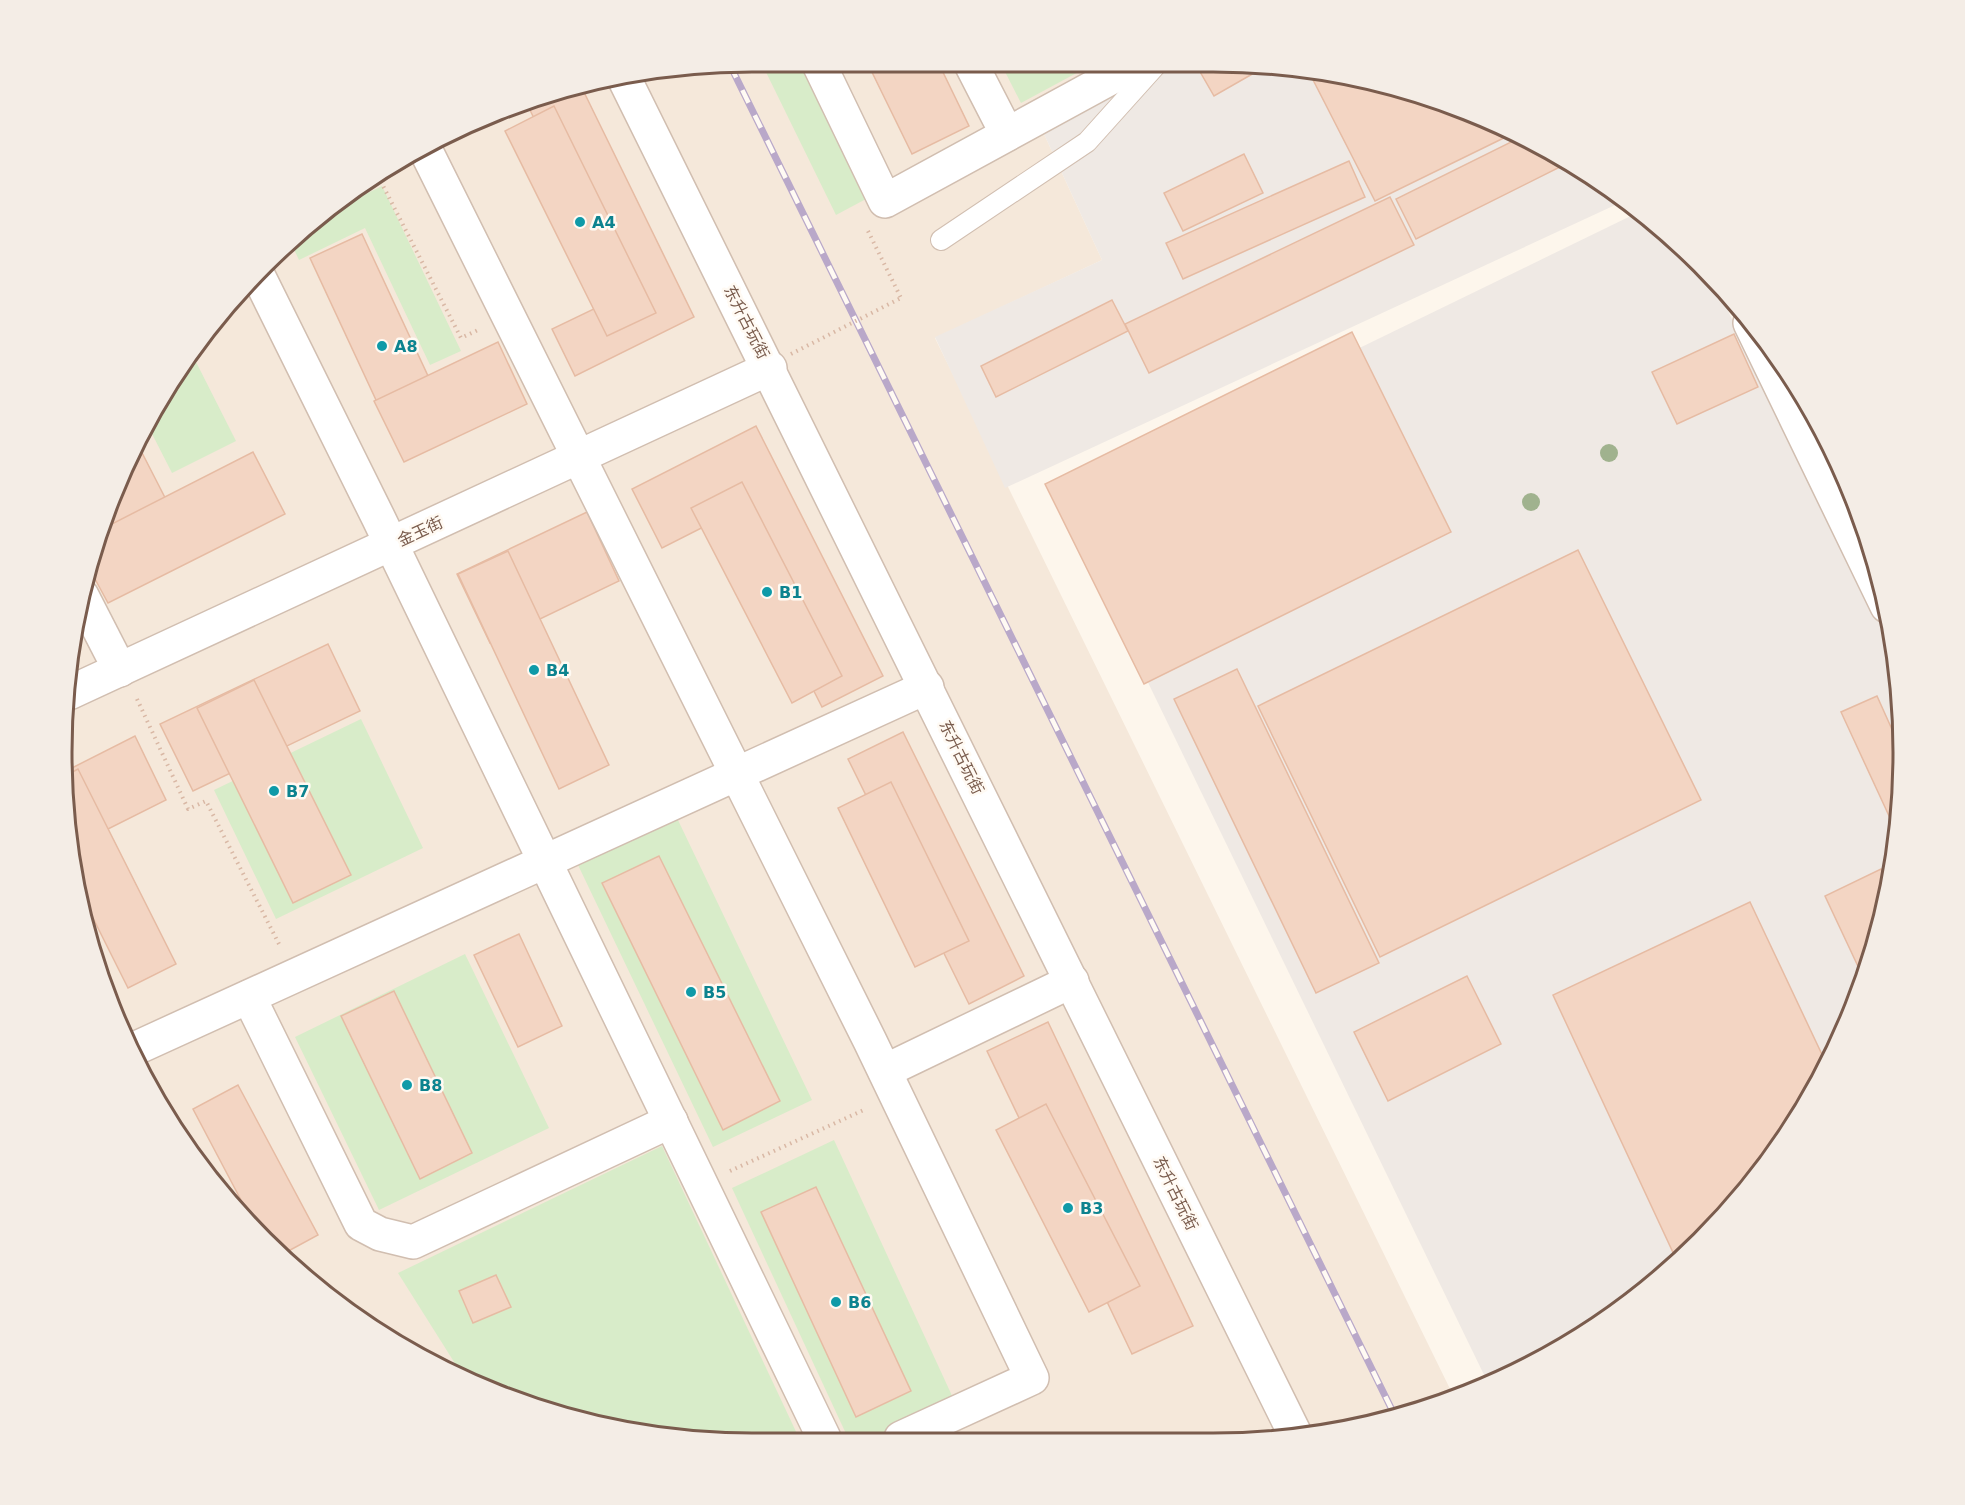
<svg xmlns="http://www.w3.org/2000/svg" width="1965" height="1505" font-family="'DejaVu Sans','Noto Sans SC',sans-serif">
  <rect width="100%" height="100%" fill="#fdf6ec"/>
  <path fill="#f5e8da" d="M753 62 1124 63 1032 108 1102 260 935 338 1454 1397 1435 1407 1302 1438H662L530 1407 369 1327 264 1241 178 1136 114 1017 85 932 62 753 85 574 154 407 264 264 407 154 573 85Z"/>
  <g fill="#efe9e4">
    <path d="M1124 63H1257L1392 85 1518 133 1626 200 1005 488 935 337 1102 260 1032 108Z"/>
    <path d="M1641 211 1701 264 1711 276 1894 651 1903 753 1890 888 1851 1017 1787 1137 1701 1241 1596 1327 1487 1381 1057 495Z"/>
  </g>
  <g fill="#d8ecc9">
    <path d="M761 62H799L866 199 836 215Z"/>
    <path d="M1000 62H1097L1021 103Z"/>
    <path d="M382 186 461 351 430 365 365 228 299 260 291 243 337 208Z"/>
    <path d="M193 356 236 441 172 473 147 424 154 407Z"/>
    <path d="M361 719 423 848 276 919 214 790Z"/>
    <path d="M677 818 812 1100 713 1147 578 865Z"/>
    <path d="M465 954 549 1128 379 1210 295 1037Z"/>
    <path d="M834 1140 954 1400 874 1438H848L732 1188Z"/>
    <path d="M662 1146 799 1438H662L530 1407 461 1373 398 1273Z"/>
  </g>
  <g fill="#f3d5c3" stroke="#e6bba3" stroke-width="1.5">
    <path d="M867 62H938L969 126 912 154Z"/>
    <path d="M1195 63H1257L1268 65 1214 96Z"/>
    <path d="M1309 72 1392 85 1516 132 1375 201Z"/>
    <path d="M580 84 694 317 575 376 552 329 621 296 527 104Z"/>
    <path d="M554 106 656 313 607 336 505 131Z"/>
    <path d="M1523 136 1553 155 1560 167 1416 239 1396 199Z"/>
    <path d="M1244 154 1263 193 1183 231 1164 193Z"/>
    <path d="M1349 161 1365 197 1183 279 1166 243Z"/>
    <path d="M1390 197 1414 245 1149 373 1125 324Z"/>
    <path d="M362 234 455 434 403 458 310 258Z"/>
    <path d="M1112 300 1128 331 996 397 981 366Z"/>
    <path d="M1352 332 1451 532 1144 684 1045 484Z"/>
    <path d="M1734 334 1758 387 1677 424 1652 372Z"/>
    <path d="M498 342 527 404 404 462 374 401Z"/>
    <path d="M756 426 883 676 822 707 725 516 662 548 632 489Z"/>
    <path d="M138 445 195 556 139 584 107 521Z"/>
    <path d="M253 452 285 514 108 603 88 566 104 528Z"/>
    <path d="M742 482 842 676 792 703 691 508Z"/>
    <path d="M587 512 619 581 490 643 457 574Z"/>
    <path d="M1578 550 1701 800 1380 957 1258 706Z"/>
    <path d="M508 551 609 765 559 789 458 574Z"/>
    <path d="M328 644 360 711 193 791 160 724Z"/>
    <path d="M1237 669 1379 963 1316 993 1174 699Z"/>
    <path d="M254 680 351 875 293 903 197 708Z"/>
    <path d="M1877 696 1903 754 1896 831 1841 712Z"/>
    <path d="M903 732 1024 976 969 1004 848 759Z"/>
    <path d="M135 736 166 800 74 846 64 772Z"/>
    <path d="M78 769 176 964 128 988 80 892 65 776Z"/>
    <path d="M891 782 969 941 915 967 838 808Z"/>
    <path d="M659 856 780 1101 723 1130 602 883Z"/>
    <path d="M1881 869 1890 888 1863 977 1825 896Z"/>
    <path d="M1750 902 1826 1063 1787 1137 1701 1241 1677 1261 1553 995Z"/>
    <path d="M519 934 562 1026 518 1047 474 955Z"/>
    <path d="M1467 976 1501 1044 1388 1101 1354 1032Z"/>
    <path d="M394 991 472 1153 420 1179 341 1016Z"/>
    <path d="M1048 1022 1193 1326 1132 1354 987 1051Z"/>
    <path d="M238 1085 318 1235 281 1255 261 1238 193 1109Z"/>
    <path d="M1046 1104 1140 1286 1089 1312 996 1130Z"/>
    <path d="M816 1187 911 1391 856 1417 761 1212Z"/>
    <path d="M496 1275 511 1307 473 1323 459 1291Z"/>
  </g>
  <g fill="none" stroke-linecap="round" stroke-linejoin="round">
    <g stroke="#d1beb0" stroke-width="22">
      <path id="service" d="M941 240 1087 142 1158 63"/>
    </g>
    <g stroke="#d1beb0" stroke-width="36">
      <g id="minor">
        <path d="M818 62 885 201 1138 63"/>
        <path d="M970 62 1007 134"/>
        <path d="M624 78 1297 1438"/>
        <path d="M424 147 870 1041 1032 1378 901 1438"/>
        <path d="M257 273 378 517 824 1438"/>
        <path d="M82 596 120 670"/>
        <path d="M249 997 361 1224 380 1234 413 1242 671 1121"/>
        <path d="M132 1050 927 687"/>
        <path d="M885 1071 1072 981"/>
      </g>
    </g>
    <g stroke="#d1beb0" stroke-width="36">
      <g id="tertiary">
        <path d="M1750 323 1887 606"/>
        <path d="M69 693 770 368"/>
      </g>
    </g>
    <g stroke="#d9b8a5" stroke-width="4" stroke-dasharray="1.5 4.5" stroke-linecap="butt">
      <path d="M378 176 461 338 478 330"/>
      <path d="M868 231 901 298"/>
      <path d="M137 699 188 809 206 801 280 946"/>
      <path d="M730 1171 866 1109"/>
    </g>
    <use href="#service" stroke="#fff" stroke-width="20"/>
    <use href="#minor" stroke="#fff" stroke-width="33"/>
    <use href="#tertiary" stroke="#fff" stroke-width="33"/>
    <g stroke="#b9a8c9" stroke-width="7">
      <path id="rail" d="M730 65 1395 1416"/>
    </g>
    <use href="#rail" stroke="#fffaf3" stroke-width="4.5" stroke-dasharray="14" stroke-linecap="butt"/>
    <path stroke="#d9b8a5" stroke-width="4" stroke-dasharray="1.5 4.5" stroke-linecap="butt" d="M791 354 901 298"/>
  </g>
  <g fill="#a0b28e">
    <circle cx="1609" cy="453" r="9"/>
    <circle cx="1531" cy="502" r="9"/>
  </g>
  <g fill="#0f9aa8" stroke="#fffaf3" stroke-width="2">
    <circle cx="580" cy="222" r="6"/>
    <circle cx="382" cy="346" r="6"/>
    <circle cx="767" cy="592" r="6"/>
    <circle cx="534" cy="670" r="6"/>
    <circle cx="274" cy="791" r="6"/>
    <circle cx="691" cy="992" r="6"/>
    <circle cx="407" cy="1085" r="6"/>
    <circle cx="1068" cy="1208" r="6"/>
    <circle cx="836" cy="1302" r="6"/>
  </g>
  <g text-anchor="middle" stroke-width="5" stroke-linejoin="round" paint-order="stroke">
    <g font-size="16" font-weight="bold" fill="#0d838f" stroke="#fffaf3" text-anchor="start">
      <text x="592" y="228">A4</text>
      <text x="394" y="352">A8</text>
      <text x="779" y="598">B1</text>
      <text x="546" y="676">B4</text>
      <text x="286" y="797">B7</text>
      <text x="703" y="998">B5</text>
      <text x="419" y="1091">B8</text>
      <text x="1080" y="1214">B3</text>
      <text x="848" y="1308">B6</text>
    </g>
    <g font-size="16" fill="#7a5c4d" stroke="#fffaf3">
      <text transform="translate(747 322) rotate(63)" y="6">东升古玩街</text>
      <text transform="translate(420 531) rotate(-25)" y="6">金玉街</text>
      <text transform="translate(962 757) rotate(64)" y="6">东升古玩街</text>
      <text transform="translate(1176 1193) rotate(64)" y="6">东升古玩街</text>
    </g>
  </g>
  <path d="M0 0H1965V1505H0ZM752 72H1213A680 680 0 0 1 1893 752V753A680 680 0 0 1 1213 1433H752A680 680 0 0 1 72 753V752A680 680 0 0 1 752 72Z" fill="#f4ede6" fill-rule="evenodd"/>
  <path fill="none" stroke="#7a5c4d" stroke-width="3" d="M752 72H1213A680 680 0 0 1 1893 752V753A680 680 0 0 1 1213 1433H752A680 680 0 0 1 72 753V752A680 680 0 0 1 752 72Z"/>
</svg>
